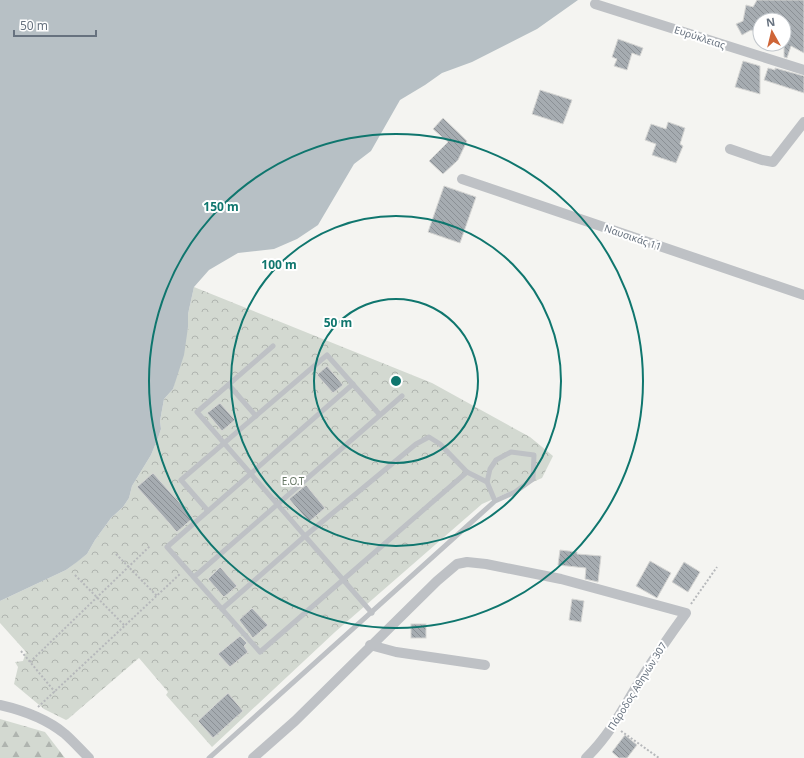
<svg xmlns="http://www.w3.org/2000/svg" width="804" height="758" font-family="'Noto Sans',sans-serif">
  <defs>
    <pattern id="forest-firs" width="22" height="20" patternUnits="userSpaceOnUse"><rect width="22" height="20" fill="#d3d9d1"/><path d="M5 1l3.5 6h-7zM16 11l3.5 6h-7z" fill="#afb4af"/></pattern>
    <pattern id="park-crowns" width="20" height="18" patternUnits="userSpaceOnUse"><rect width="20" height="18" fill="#d3d9d1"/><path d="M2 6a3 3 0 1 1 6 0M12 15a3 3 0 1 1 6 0" fill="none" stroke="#afb4af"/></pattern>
    <pattern id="building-back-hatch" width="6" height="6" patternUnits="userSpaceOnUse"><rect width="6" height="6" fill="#a6acb1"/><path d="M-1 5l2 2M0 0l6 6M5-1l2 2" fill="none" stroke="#8b9095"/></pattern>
  </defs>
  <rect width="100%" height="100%" fill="#f4f4f1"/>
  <path fill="url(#forest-firs)" d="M0 719 45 732 65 758H0Z"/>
  <path fill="url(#park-crowns)" d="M194 287 432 383 530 437 553 456 542 478 482 504 335 632 212 747 166 695 168 692 139 658 68 719 66 720 44 709 14 684 18 667 15 662 23 661 26 652 0 623V601L66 570 87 554 95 540 111 518 123 507 129 498 132 486 151 455 158 438 161 429 160 421 164 399 173 389 188 327V314Z"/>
  <path fill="#b7c0c5" d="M0 0H578L537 29 472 62 442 73 425 85 400 100 371 151 354 164 318 225 297 239 274 249 238 253 209 270 194 287 188 314V327L184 355 173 389 164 399 160 421 161 429 158 438 151 455 132 486 129 498 123 507 111 518 95 540 87 554 77 562 66 570 0 601Z"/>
  <g fill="url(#building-back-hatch)" stroke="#d6d6d4">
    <path d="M757 0H804V53L791 46 787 58 784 57V20H760V34L751 30 742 35 736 24 743 21 746 5 753 7Z"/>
    <path d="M618 39 643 48 640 56 632 53 627 70 614 66 617 59 612 57Z"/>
    <path d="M743 61 760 66V94L735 87Z"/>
    <path d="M768 68 775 70V68L804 76V93L764 80Z"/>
    <path d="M540 90 572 100 563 124 532 114Z"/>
    <path d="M443 118 467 141 458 160 443 174 429 161 448 142 433 129Z"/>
    <path d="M668 122 685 128 680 144 683 146 676 163 652 155 656 144 645 140 651 124 666 129Z"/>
    <path d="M444 186 476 197 460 243 428 232Z"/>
    <path d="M327 366 343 385 333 393 317 375Z"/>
    <path d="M220 403 235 420 222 431 207 413Z"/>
    <path d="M153 473 193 518 177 532 137 487Z"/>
    <path d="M306 485 325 508 309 522 289 499Z"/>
    <path d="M560 550 577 552V554L601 556 598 582 585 579 586 568 558 565Z"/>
    <path d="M650 561 671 573 657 598 636 586Z"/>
    <path d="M684 562 700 572 688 592 672 582Z"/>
    <path d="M220 567 237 586 224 597 208 579Z"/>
    <path d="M572 599 584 601 581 622 569 620Z"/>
    <path d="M252 608 268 625 253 638 239 620Z"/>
    <rect x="411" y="624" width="15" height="14"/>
    <path d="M240 636 247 643 244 646 248 652 230 667 218 654Z"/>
    <path d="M228 693 243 711 213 738 198 721Z"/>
    <path d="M625 735 637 745 627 758H619L612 752Z"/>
  </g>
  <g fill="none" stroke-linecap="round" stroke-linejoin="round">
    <g stroke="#b6b8bb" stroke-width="2" stroke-dasharray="2 2" stroke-linecap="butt">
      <path d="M116 554 157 596"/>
      <path d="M75 575 125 626"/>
      <path d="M691 604 717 567"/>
      <path d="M21 651 55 692"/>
      <path d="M30 662 150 546"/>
      <path d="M38 707 181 573"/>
      <path d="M621 731 659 758"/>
    </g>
    <g stroke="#bec1c5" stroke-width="5">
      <path d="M273 346 197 412 372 613"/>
      <path d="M353 384 167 547 260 652 467 472"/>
      <path d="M229 385 256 416"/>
      <path d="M208 511 181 480 327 355 380 415"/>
      <path d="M194 577 402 396"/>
      <path d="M222 609 305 536 416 444 429 437 440 444 467 472 487 482"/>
      <path d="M209 758 495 501 515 492 533 479 534 455 511 452 496 460 490 469 487 482 495 501"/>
    </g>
    <g stroke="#bec1c5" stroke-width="10">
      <path d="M595 4 804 70"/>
      <path d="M730 149 762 160 773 162 804 122"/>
      <path d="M462 179 804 295"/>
      <path d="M370 645 396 652 485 665"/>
      <path d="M0 705C22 710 47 719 65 734 73 741 81 750 89 758"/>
      <path d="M253 758 295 721 437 581 457 564 467 562 486 564 561 579 686 613C670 635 654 658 639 682 623 709 609 736 586 758"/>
    </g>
  </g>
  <g fill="none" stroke="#0f766e" stroke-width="2">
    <circle cx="396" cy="381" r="82"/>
    <circle cx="396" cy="381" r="165"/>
    <circle cx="396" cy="381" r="247"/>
  </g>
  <g text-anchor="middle" stroke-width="4" stroke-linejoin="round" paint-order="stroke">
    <g font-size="10" fill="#67727f" stroke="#fff">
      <text transform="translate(700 37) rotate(18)" y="4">Ευρύκλειας</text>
      <text transform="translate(633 237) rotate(19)" y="4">Ναυσικάς 11</text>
      <text transform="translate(637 686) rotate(-58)" y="4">Πάροδος Αθηνών 307</text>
    </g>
    <g font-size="10" fill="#677765" stroke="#fff">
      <text x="293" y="485">E.O.T</text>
    </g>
  </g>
  <circle cx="396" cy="381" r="6" fill="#0f766e" stroke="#fff" stroke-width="2"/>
  <g font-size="12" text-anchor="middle" font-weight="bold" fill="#0f766e" stroke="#fff" stroke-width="4" stroke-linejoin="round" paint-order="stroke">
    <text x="221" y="211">150 m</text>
    <text x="279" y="269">100 m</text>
    <text x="338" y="327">50 m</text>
  </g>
  <g transform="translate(772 32) rotate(352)"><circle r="19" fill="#ffffff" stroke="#c2c7cc"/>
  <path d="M0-3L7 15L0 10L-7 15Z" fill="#cf6537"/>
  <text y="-6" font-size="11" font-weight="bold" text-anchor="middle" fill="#67727f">N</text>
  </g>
  <path d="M14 30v6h82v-6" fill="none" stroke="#67727f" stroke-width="2"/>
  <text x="20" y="30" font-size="12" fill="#67727f" stroke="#ffffff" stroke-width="3" paint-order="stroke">50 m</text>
</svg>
